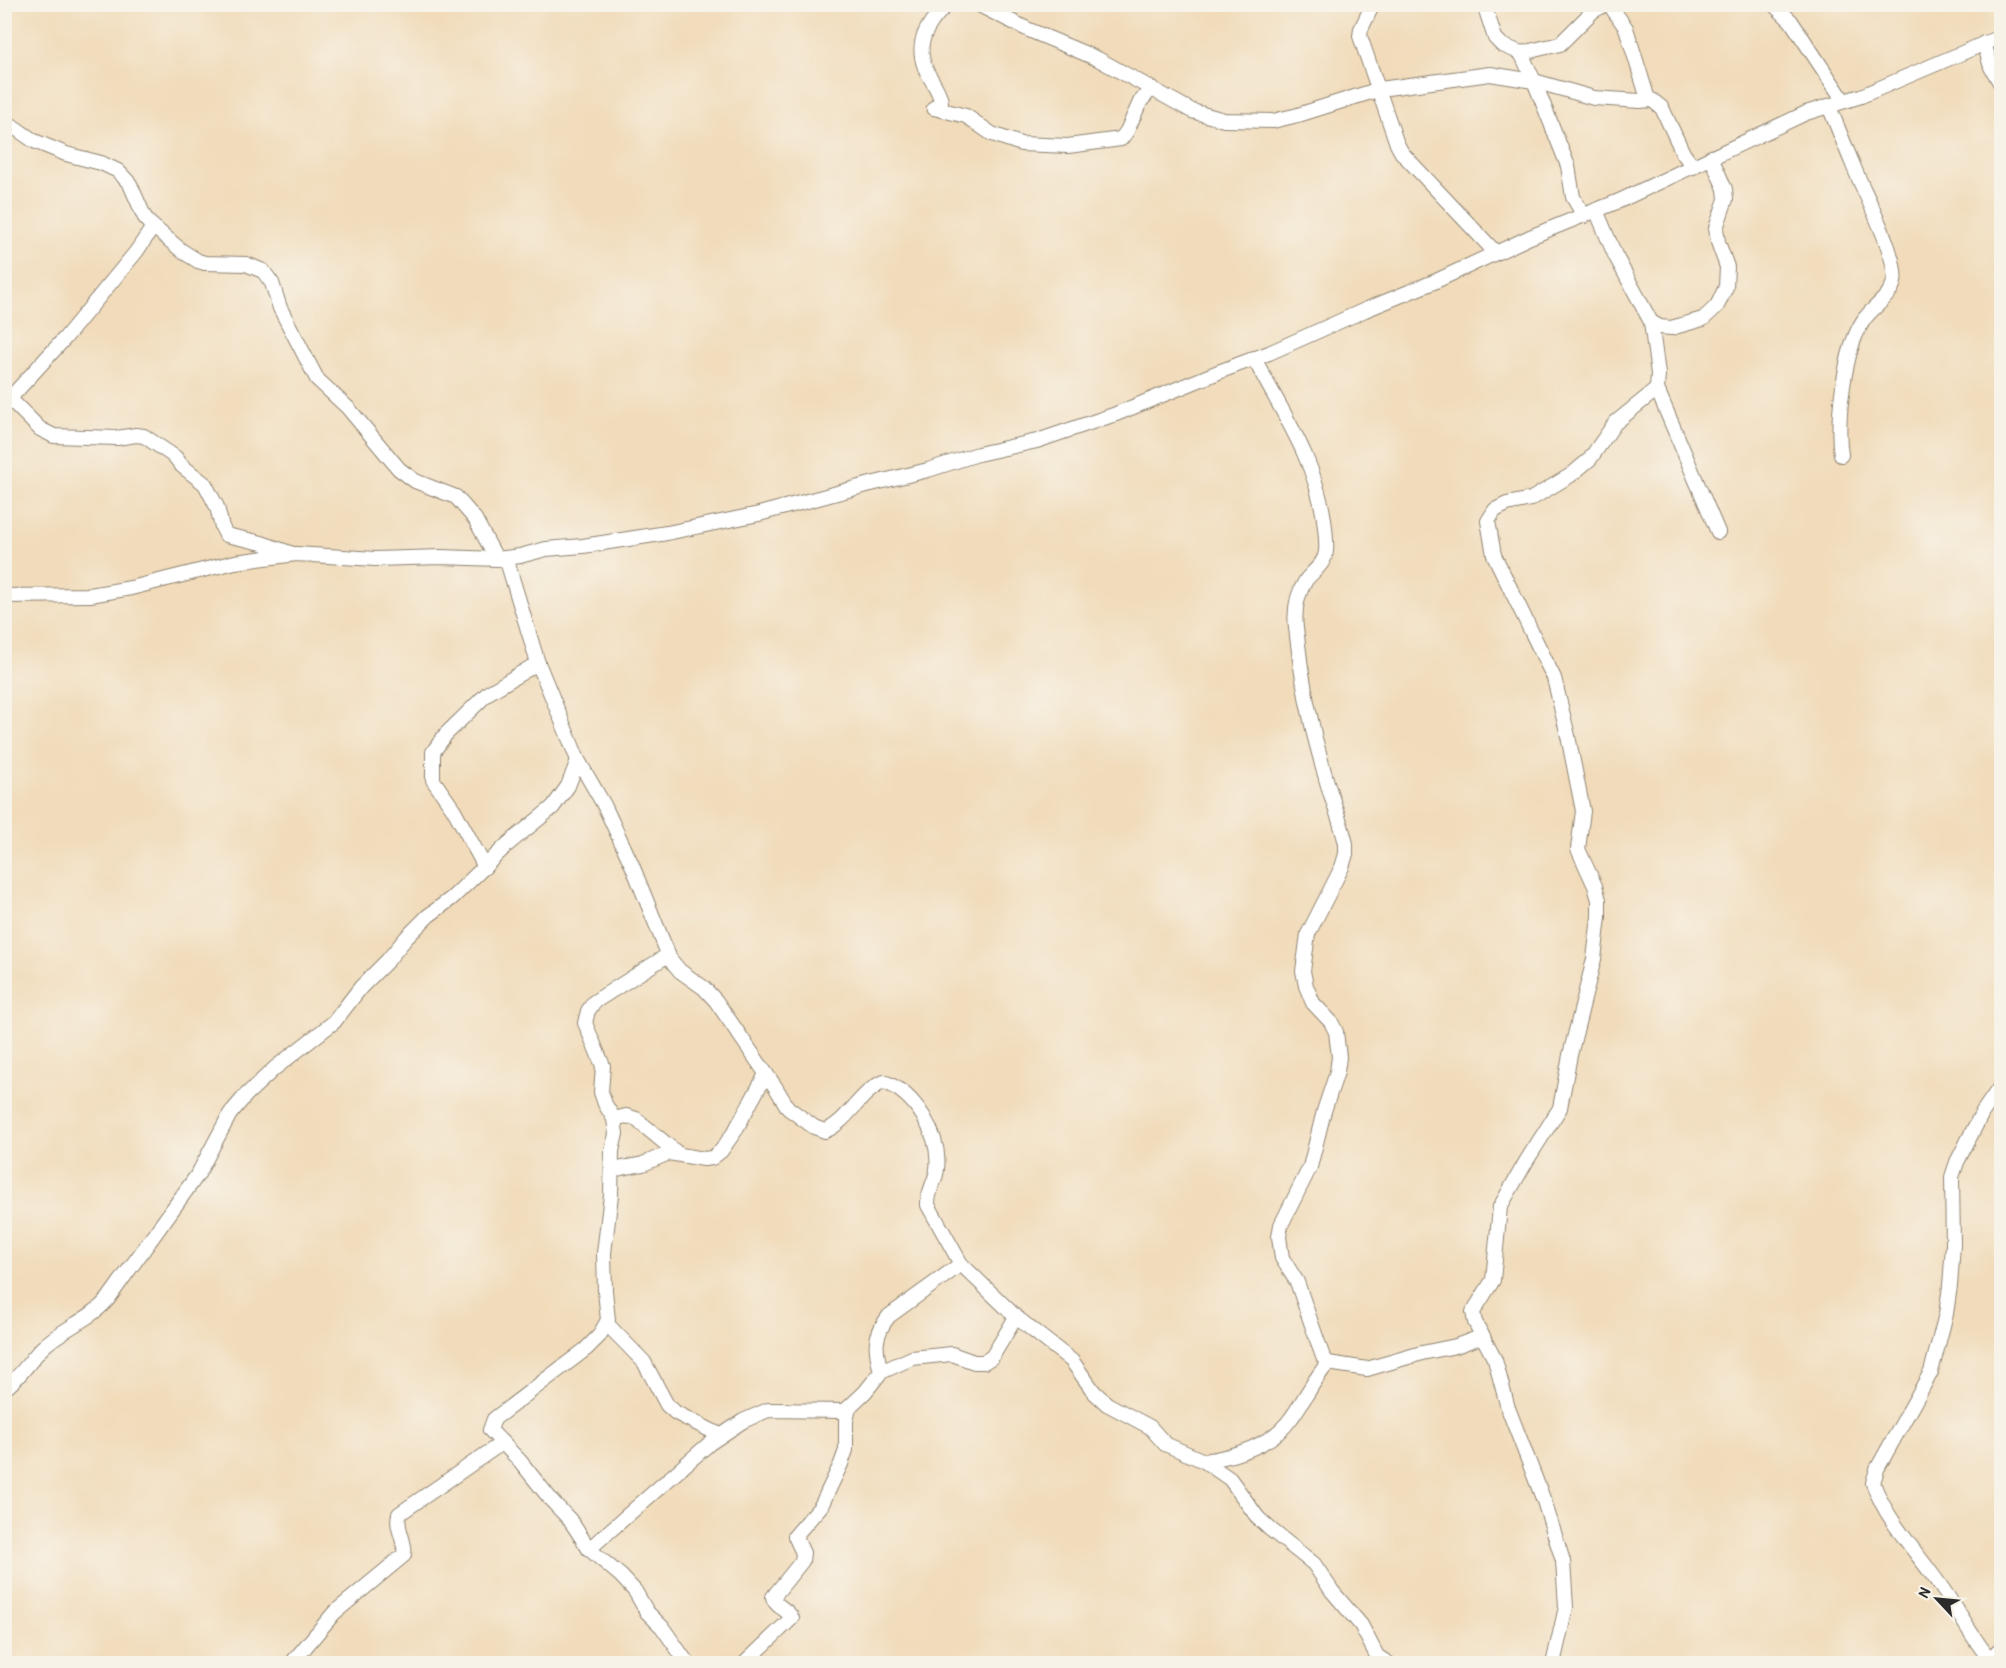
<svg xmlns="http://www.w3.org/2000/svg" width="2006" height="1668" font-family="'Patrick Hand',sans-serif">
  <rect width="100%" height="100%" fill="#f7f3e8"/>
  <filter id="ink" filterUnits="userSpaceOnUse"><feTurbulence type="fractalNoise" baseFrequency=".0167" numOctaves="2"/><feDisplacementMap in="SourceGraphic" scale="12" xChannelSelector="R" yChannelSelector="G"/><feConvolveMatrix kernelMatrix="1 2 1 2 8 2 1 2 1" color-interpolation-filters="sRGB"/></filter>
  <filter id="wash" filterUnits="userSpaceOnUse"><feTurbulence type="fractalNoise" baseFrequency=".008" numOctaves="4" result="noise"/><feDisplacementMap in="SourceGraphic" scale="24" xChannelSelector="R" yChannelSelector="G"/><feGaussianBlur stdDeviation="1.35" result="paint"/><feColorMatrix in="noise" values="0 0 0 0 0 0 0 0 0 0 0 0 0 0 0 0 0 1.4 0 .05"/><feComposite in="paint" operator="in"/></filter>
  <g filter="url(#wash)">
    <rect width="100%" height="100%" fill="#f1dbba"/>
  </g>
  <g filter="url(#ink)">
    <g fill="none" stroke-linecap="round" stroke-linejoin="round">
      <g stroke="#8e8372" stroke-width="16">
        <g id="minor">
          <path d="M977 4 1029 30 1098 59 1192 111 1224 120 1273 121 1298 115 1380 89 1490 74 1534 81 1594 98 1640 101 1652 100 1662 108 1683 153 1693 167"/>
          <path d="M1373 4 1361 29 1360 36 1397 144 1402 153 1496 253"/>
          <path d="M1484 4 1495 38 1502 45 1521 53 1534 81 1568 166 1573 197 1584 216"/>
          <path d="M1609 4 1626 28 1648 99"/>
          <path d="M1773 4 1791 21 1844 101"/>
          <path d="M1984 43 1991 67 2002 86"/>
          <path d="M1521 53 1560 44 1593 11 1606 4"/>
          <path d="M1829 106C1837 126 1845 146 1853 165 1863 191 1899 257 1894 282 1890 298 1871 308 1863 321 1844 350 1836 421 1841 455"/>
          <path d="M934 108 966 116 992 134 1021 144 1068 146 1121 139 1127 131 1140 102 1151 89"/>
          <path d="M934 108 941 102 940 97C937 87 931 80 927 72 913 44 927 24 947 4"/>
          <path d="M4 120 34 141 66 154 101 163 118 171 130 184 144 216 149 223 182 251 198 261 205 263 246 264 263 271 272 283 280 308 317 379 348 408 399 469 415 481 456 497 475 519 496 558"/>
          <path d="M1651 322 1660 327 1671 328 1703 319 1717 306 1726 287 1727 267 1718 242 1716 228 1726 199 1725 189 1711 157"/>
          <path d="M1254 358C1282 413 1314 456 1324 519 1325 529 1327 541 1326 551 1325 564 1313 571 1306 580 1297 594 1294 611 1296 628 1301 677 1311 728 1325 775 1331 798 1341 821 1346 844V854L1342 867 1308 934 1303 971 1306 986 1313 1003 1331 1022 1336 1032 1339 1057 1337 1072 1324 1111 1310 1167 1281 1225 1279 1237 1282 1258 1297 1282 1323 1357 1328 1363 1367 1369 1422 1353 1456 1346 1483 1336"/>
          <path d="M1657 389 1718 532"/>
          <path d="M4 393 40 429 54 436 117 438 136 435 144 436 175 457 182 466 205 484 217 507 222 527 226 535 262 543 293 554"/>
          <path d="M11 397 65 338 136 252 153 227"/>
          <path d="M506 558 538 663 578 760 604 805 632 865 670 959 680 971 704 988 716 1001 776 1088 788 1108 814 1127 825 1131C849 1121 860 1091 884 1082 915 1093 941 1135 937 1169 936 1181 927 1192 928 1205L961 1264 1016 1317 1072 1361 1094 1392 1107 1404 1150 1427 1165 1444 1204 1461 1230 1479 1258 1518 1270 1529 1314 1564 1332 1591 1361 1625 1377 1656 1389 1664"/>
          <path d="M4 596 90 595 131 588 235 562 296 554 375 559 441 557 498 559 520 556 546 549 583 546 667 533 759 514 863 486 928 470 978 454 1037 441 1116 414 1221 371 1269 353 1365 310 1436 281 1530 237 1619 201 1806 113 1861 96 2002 36"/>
          <path d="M485 867 454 810 433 780V752L446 734 488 693 538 663"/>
          <path d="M668 955 594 1002 588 1011 585 1023 603 1066 601 1092 605 1104 614 1119 616 1134 612 1151 611 1195 604 1253 605 1291 608 1320 599 1336 586 1349 494 1419 490 1430 520 1461 552 1501 570 1520 589 1549 621 1576 635 1591 647 1612 662 1627 688 1664"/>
          <path d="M614 1119 626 1116 636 1119 677 1153"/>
          <path d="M612 1170 643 1164 669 1153 704 1159 712 1158 721 1151 735 1131 766 1074"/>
          <path d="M607 1324 644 1362 667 1405 676 1413 720 1435"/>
          <path d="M881 1372C875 1349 873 1336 889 1316L961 1264"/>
          <path d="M4 1389C21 1377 29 1361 43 1347 63 1328 90 1320 108 1299L198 1174 230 1114 246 1095 275 1068 334 1022 361 987 388 960 406 938 428 916 452 898 508 844 553 807 568 786 578 760"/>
          <path d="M1204 1461C1236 1456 1273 1445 1292 1417 1305 1399 1314 1379 1328 1363"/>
          <path d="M589 1549 710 1443 743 1421 768 1410 845 1411 865 1392 881 1372 912 1358 952 1354 974 1362H984L992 1357 1016 1317"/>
          <path d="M1990 1659 2002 1647"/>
          <path d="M291 1664 334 1613 404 1555C407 1542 395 1529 399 1514L502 1443"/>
          <path d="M744 1664 792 1618C788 1609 775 1607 773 1597L802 1561 803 1553 795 1536 821 1506 841 1464 846 1450V1421L849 1408"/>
          <path d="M1553 1664 1566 1607 1563 1561 1544 1501 1508 1408 1495 1360 1475 1322 1473 1312 1493 1280 1500 1207 1527 1160 1560 1108 1570 1055 1594 959 1599 917V900L1595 886 1578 849 1583 811 1568 736 1554 678 1494 555 1488 521 1495 510 1507 504 1531 499 1571 475 1590 459 1615 423 1657 389 1658 374 1651 322 1615 255 1596 210"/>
          <path d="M1994 1664C1974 1642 1961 1615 1944 1591 1920 1555 1888 1524 1873 1483L1877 1469 1931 1372 1946 1314 1950 1286 1953 1245 1952 1177 1957 1162 1982 1113 2002 1084"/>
        </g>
      </g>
      <use href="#minor" stroke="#fff" stroke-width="14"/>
    </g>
  </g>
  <rect width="2006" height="1668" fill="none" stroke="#f7f3e8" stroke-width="24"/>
  <g transform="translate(1937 1599) rotate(296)" stroke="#f7f3e8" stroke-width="4.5" paint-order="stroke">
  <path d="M0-4.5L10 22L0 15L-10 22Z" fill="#2b2b2b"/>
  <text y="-9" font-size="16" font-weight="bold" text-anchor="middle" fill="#2b2b2b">N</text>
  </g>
</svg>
